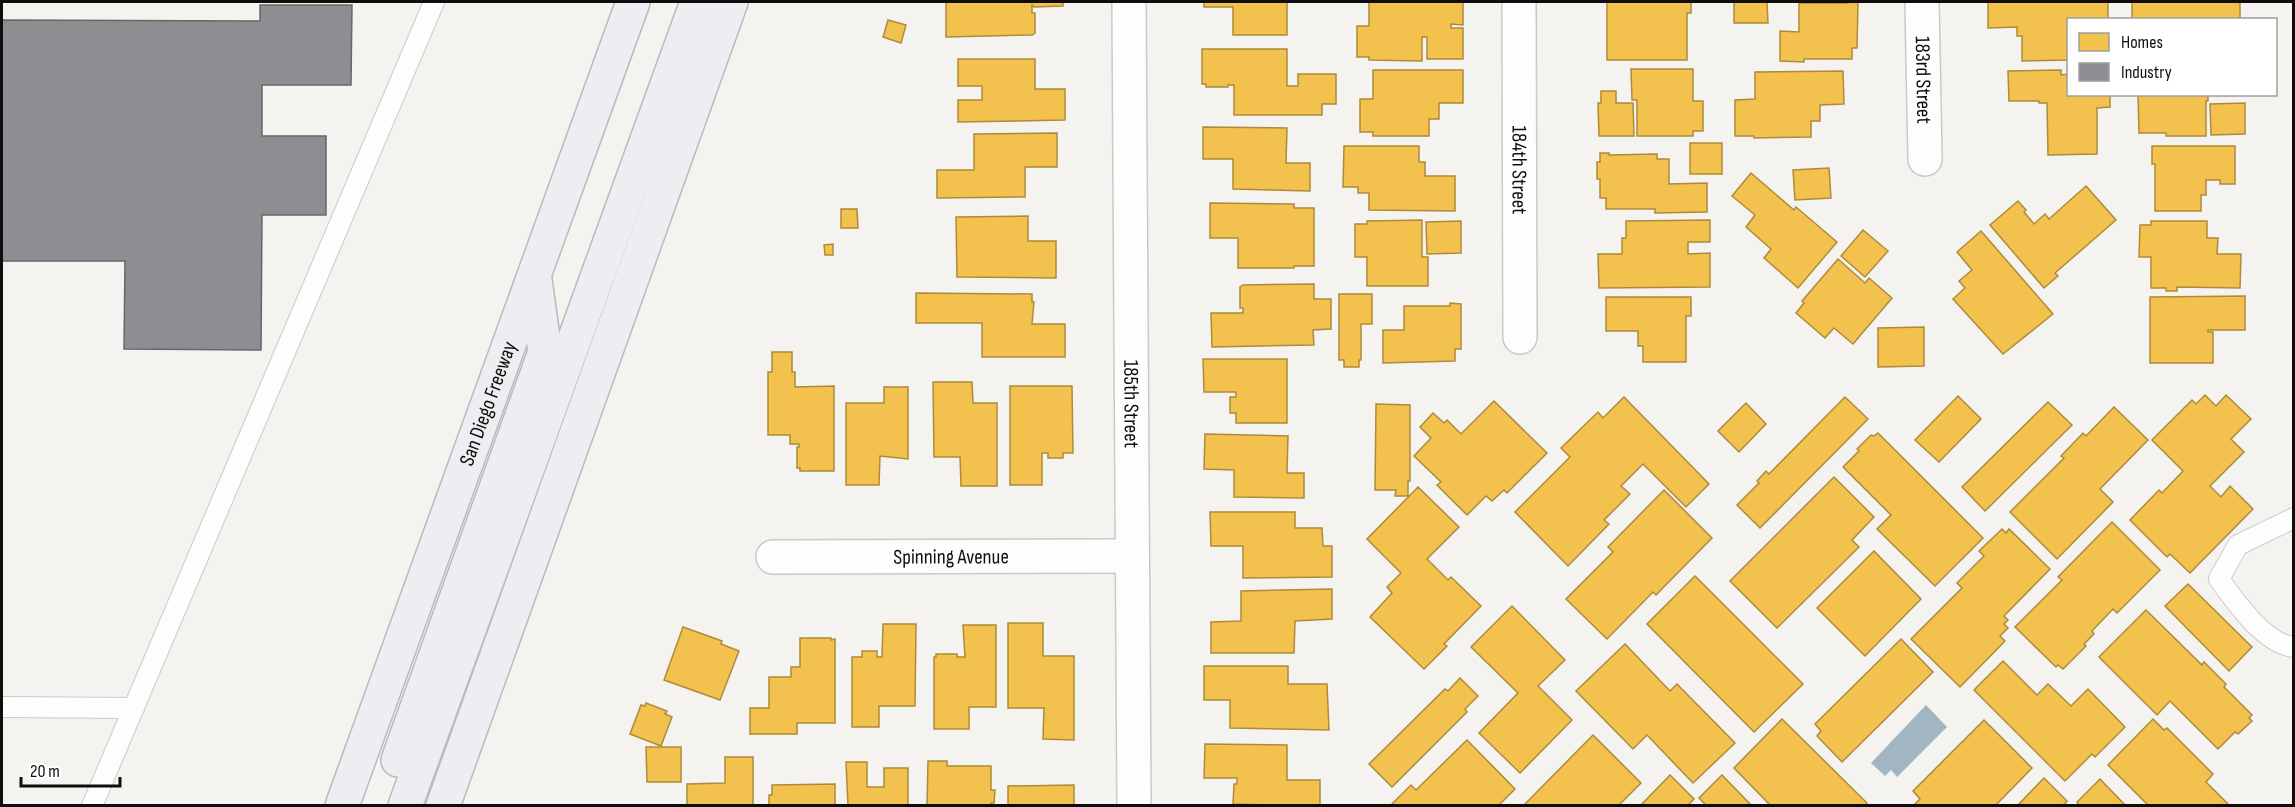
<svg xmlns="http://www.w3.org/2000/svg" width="2295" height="807" font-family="'Sofia Sans Condensed',sans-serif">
  <rect width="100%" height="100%" fill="#f5f3ef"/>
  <path fill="#a2b5c3" d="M1926 705 1947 727 1897 777 1891 770 1885 776 1871 763Z"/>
  <g fill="#f2c14e" stroke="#ae8b3a" stroke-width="1.5">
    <path d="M946 2H1063V6L1034 7 1032 5V13H1035V33L1032 35 946 37Z"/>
    <path d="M1204 2H1287V35H1233V7H1204Z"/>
    <path d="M1369 2H1463V25L1451 24V28H1463V59H1427V37H1422V61L1369 60V57H1357V26H1369Z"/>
    <path d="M1607 2H1691V13H1687V60H1607Z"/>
    <path d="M1734 2H1767L1768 23H1734Z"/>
    <path d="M1848 2H1858L1857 48H1852V59H1804V62L1780 61V31L1799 32V3H1848Z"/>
    <path d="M1988 2H2108V20H2068V60L2022 61V36H2017V27L1988 28Z"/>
    <rect x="2132" y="2" width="108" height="18"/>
    <path d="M888 20 906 25 901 43 883 37Z"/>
    <path d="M1202 49H1287V86H1298V74H1336V104H1322V115H1234V85H1228V87H1206V84H1202Z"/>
    <path d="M958 59H1035V89H1065V120L958 122V100H982V86H958Z"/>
    <path d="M1631 69H1693V101H1703V131H1693V136H1637V100H1632Z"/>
    <path d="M1373 70H1463V103H1439V119H1429V136H1373V132H1360V99H1373Z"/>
    <path d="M2061 70V75L2068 74V94H2110V107L2097 108V154L2048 155 2047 103H2039V101H2009L2008 71Z"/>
    <path d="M1843 71 1844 104 1820 105V121H1811V137L1754 138V136H1735V100L1755 99V72Z"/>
    <path d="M1601 91H1616V103H1633L1634 136H1599L1598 103H1601Z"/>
    <path d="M2138 94H2208V101H2206V136H2166V133H2139Z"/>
    <path d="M2245 103V134L2211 135 2210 104Z"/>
    <path d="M1203 127 1287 128 1286 163H1310V191L1233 189V159H1203Z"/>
    <path d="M1057 133V167H1025V197L937 198V170H974V134Z"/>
    <rect x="1690" y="143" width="32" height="31"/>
    <path d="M1344 146H1419V162H1425V176H1455V211L1369 210V193H1358V187H1343Z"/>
    <path d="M2152 146H2235V184H2220V180H2206V195H2201V211H2155V164H2152Z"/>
    <path d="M1600 153H1609V155L1657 154V159H1669V184L1707 183V212L1655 213V209H1606V198H1600V179H1597V162H1600Z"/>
    <path d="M1829 168 1831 198 1795 200 1793 170Z"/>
    <path d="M1751 173 1794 210 1796 207 1837 242 1798 288 1764 258 1771 249 1746 227 1755 215 1732 196Z"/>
    <path d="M2086 186 2116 220 2055 273 2058 276 2044 288 1990 225 2018 201 2026 210 2024 212 2034 224 2045 214 2049 219Z"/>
    <path d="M1210 203 1294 204V208H1314V266H1294V268H1238V238H1210Z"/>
    <path d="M841 209H857L858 228H841Z"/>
    <path d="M1028 216V241H1056V278L957 277 956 217Z"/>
    <path d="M1422 220V257H1428V286H1367V257H1355V224H1367V221Z"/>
    <path d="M1710 220V242H1688V254L1710 253V287L1599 288 1598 254H1622V238H1626V221Z"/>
    <path d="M1461 221V253L1427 254 1426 222Z"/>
    <path d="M2151 221H2207V238H2218L2217 254H2241L2240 288 2177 287V291H2166V288H2151V257H2139L2140 225H2151Z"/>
    <path d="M1863 230 1888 251 1865 277 1841 256Z"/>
    <path d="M1981 231 2053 314 2003 354 1953 299 1965 288 1959 281 1972 270 1957 252Z"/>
    <path d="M833 244V255H825L824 245Z"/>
    <path d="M1838 259 1865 283 1869 278 1892 298 1853 344 1834 328 1825 338 1796 313 1804 303 1802 301Z"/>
    <path d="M1314 284V299H1331V329L1313 330 1314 345 1212 347 1211 313H1243V308H1240V287L1243 285Z"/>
    <path d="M916 293 1032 294V302H1034L1032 324H1065V357H982V323H916Z"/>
    <path d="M1339 294H1372V324H1361V360H1359V367H1344V360H1339Z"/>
    <path d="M2245 296V330H2208V332H2213V363H2150V297Z"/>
    <path d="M1606 297H1691V316H1686V362H1643V346H1638V331H1606Z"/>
    <path d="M1450 303 1461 304V349H1455V361L1383 363V330H1404V306H1450Z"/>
    <path d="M1924 327V366L1878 367V328Z"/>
    <path d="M772 352H792V372H795V387L834 386V471H800V468H797V447H799V444H790V435H768V372H772Z"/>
    <path d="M1203 359H1287V423H1236V413H1230V397H1236V392H1204Z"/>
    <path d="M933 382H972L973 403H997V486H961L960 457H934Z"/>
    <path d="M1010 386H1072L1073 453H1063V458H1048V453H1042V485H1010Z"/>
    <path d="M884 387H908V459L880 456 879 485H846V403H884Z"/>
    <path d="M2205 395 2216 406 2226 395 2251 419 2231 439 2244 452 2210 486 2221 497 2230 486 2253 509 2190 573 2170 554 2167 557 2130 520 2159 490 2162 493 2183 471 2152 440 2192 400 2196 404Z"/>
    <path d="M1958 396 1981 419 1939 462 1915 440Z"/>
    <path d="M1624 397 1709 484 1686 507 1643 464 1621 486 1630 494 1604 520 1609 524 1568 566 1515 512 1570 457 1561 448 1598 412 1603 418Z"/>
    <path d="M1845 397 1868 419 1760 528 1737 505 1759 483 1757 481 1766 471 1769 474Z"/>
    <path d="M1494 401 1547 453 1507 493 1504 490 1492 501 1486 496 1467 515 1437 485 1441 482 1414 456 1431 438 1420 427 1433 413 1444 423 1447 420 1461 434Z"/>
    <path d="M2048 402 2072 425 1985 511 1962 487Z"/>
    <path d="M1746 403 1766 424 1739 452 1718 431Z"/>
    <path d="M1376 404 1410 405V481H1408V496H1395L1396 490H1375Z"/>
    <path d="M2114 407 2148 440 2100 489 2113 502 2057 559 2010 512 2064 458 2061 456 2083 433 2086 436Z"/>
    <path d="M1878 433 1983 538 1935 586 1877 529 1891 515 1843 467 1859 451 1857 449 1871 435 1874 436Z"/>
    <path d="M1205 434 1288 436 1287 473H1304V498L1234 497V470L1204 469Z"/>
    <path d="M1834 477 1874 517 1852 540 1859 547 1777 628 1730 581Z"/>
    <path d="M1418 487 1459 527 1427 559 1448 580 1451 577 1481 606 1444 644 1447 646 1424 669 1370 617 1392 593 1387 587 1401 573 1367 539Z"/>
    <path d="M1664 490 1712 538 1656 595 1653 592 1607 639 1566 599 1613 552 1608 547Z"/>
    <path d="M1210 512H1295V528H1322L1323 546H1332V577L1243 578V546H1211Z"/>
    <path d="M2112 522 2160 570 2117 613 2113 609 2092 631 2094 634 2084 644 2086 646 2063 669 2058 665 2056 667 2015 627 2062 580 2058 577Z"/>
    <path d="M2002 529 2006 533 2009 529 2050 569 2004 616 2008 620 2004 624 2008 628 2000 636 2005 641 1960 687 1911 639 1962 588 1957 583 1984 556 1979 551Z"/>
    <path d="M1874 551 1921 599 1865 656 1817 608Z"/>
    <path d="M1695 576 1803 684 1754 732 1647 624Z"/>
    <path d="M2188 584 2252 647 2229 671 2165 606Z"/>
    <path d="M1332 589V619L1295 621 1294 653H1211V622L1241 621V591Z"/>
    <path d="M1512 606 1565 660 1538 686 1572 720 1520 773 1479 733 1518 693 1471 647Z"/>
    <path d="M2146 610 2202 665 2204 662 2226 684 2224 687 2252 715 2249 718 2252 721 2238 734 2235 732 2218 749 2170 701 2157 715 2099 657Z"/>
    <path d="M1008 623H1043V656H1074V740L1043 739 1044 708H1008Z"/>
    <path d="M883 624H916L915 706H879V727H852V657H862V651H877V657H882Z"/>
    <path d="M963 625H996V707H969V729H934V657H936V654H957V657H965Z"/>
    <path d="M683 627 722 641 721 644 739 651 720 700 664 680Z"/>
    <path d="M800 638H831V640L835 639V723H797V734H750V708H769V677H791V667H800Z"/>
    <path d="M1901 639 1933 672 1842 762 1817 736 1821 731 1815 724Z"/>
    <path d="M1625 644 1670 691 1677 684 1735 743 1693 783 1647 735 1633 749 1576 691Z"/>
    <path d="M2003 661 2037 695 2048 684 2071 706 2088 689 2125 727 2095 757 2092 754 2065 781 1974 690Z"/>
    <path d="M1204 666H1288V684H1327L1329 730 1230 728V700H1204Z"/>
    <path d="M1460 678 1478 696 1465 709 1467 712 1392 787 1369 764 1445 689 1448 691Z"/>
    <path d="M646 703 667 711 665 714 672 717 661 746 630 734 641 705 645 706Z"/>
    <path d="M1782 719 1867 803 1865 806H1771L1734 768Z"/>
    <path d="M2153 719 2164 730 2167 728 2213 774 2206 782 2230 806H2149L2108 765Z"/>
    <path d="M1984 720 2032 768 1995 806H1913L1920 799 1913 791Z"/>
    <path d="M1593 735 1641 783 1618 806H1523Z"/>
    <path d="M1467 740 1515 789 1498 806H1390L1411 785 1416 790Z"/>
    <path d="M1205 744 1287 745V780H1320V806L1233 804 1234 784H1237V778H1204Z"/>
    <path d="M646 747H681V782H647Z"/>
    <path d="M725 757H753V806H687V784L725 783Z"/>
    <path d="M928 761H947V766H991V790H995L994 803H991V806H927Z"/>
    <path d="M846 762H867V787H884V768H908V806H848Z"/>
    <path d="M1670 775 1694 799 1687 806H1640Z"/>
    <path d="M1722 775 1752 806H1707L1699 798Z"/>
    <path d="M2044 778 2067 801 2063 806H2017Z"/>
    <path d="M2100 779 2126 806H2080L2077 802Z"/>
    <path d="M835 784V806H769V795H772V785Z"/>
    <path d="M1074 785V806H1008V786Z"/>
  </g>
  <path fill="#8d8d92" stroke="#67676a" stroke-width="1.5" d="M260 5H352L351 85H262V136H326V215H262L261 350 124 349 125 261H2V20L260 21Z"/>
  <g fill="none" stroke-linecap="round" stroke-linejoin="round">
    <g stroke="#cbc9c6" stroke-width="22">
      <g id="lane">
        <path d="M2294 518 2238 545 2219 579C2235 601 2264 644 2294 647"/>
        <path d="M2 707 134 708"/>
        <path d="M92 806 434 2"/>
      </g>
    </g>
    <g stroke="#cbc9c6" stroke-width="36">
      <g id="street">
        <path id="s1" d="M1129 2 1134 806"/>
        <path id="s2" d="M1519 2 1520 337"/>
        <path id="s3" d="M1922 2 1925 159"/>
        <path id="s4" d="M773 557 1132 556"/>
      </g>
    </g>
    <g stroke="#bababe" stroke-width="36">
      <g id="highway">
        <path d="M398 760 545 352 535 280"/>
        <path id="s5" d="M342 806 633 2"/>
        <path d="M405 806 697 2"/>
        <path d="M443 806 731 2"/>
      </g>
    </g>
    <use href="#lane" stroke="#fefdfd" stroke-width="20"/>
    <use href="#street" stroke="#fefdfd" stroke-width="33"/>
    <use href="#highway" stroke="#eceef2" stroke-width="33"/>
  </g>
  <g text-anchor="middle" stroke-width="6" stroke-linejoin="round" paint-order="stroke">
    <g font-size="21" fill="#0f0e0b" stroke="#fff">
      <text dy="7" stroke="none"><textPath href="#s3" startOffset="78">183rd Street</textPath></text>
      <text dy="7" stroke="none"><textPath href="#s2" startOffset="168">184th Street</textPath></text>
      <text dy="7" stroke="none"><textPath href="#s5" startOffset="428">San Diego Freeway</textPath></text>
      <text dy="7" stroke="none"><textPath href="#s1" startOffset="402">185th Street</textPath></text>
      <text dy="7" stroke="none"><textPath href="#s4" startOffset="178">Spinning Avenue</textPath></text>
    </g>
  </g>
  <rect width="2295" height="807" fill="none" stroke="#0f0e0b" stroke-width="6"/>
  <rect x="2067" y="18" width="210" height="78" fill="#ffffff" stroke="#9f9f9d" stroke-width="1.5"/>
  <rect x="2079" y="33" width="30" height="18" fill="#f2c14e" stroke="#9f9f9d" stroke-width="1.5"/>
  <text x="2121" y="48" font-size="18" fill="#0f0e0b">Homes</text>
  <rect x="2079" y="63" width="30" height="18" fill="#8d8d92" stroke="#9f9f9d" stroke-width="1.5"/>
  <text x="2121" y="78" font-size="18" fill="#0f0e0b">Industry</text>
  <path d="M21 777v9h99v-9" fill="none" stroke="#0f0e0b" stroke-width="3"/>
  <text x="30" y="777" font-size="18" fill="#0f0e0b" stroke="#ffffff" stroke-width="4.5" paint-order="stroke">20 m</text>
</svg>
